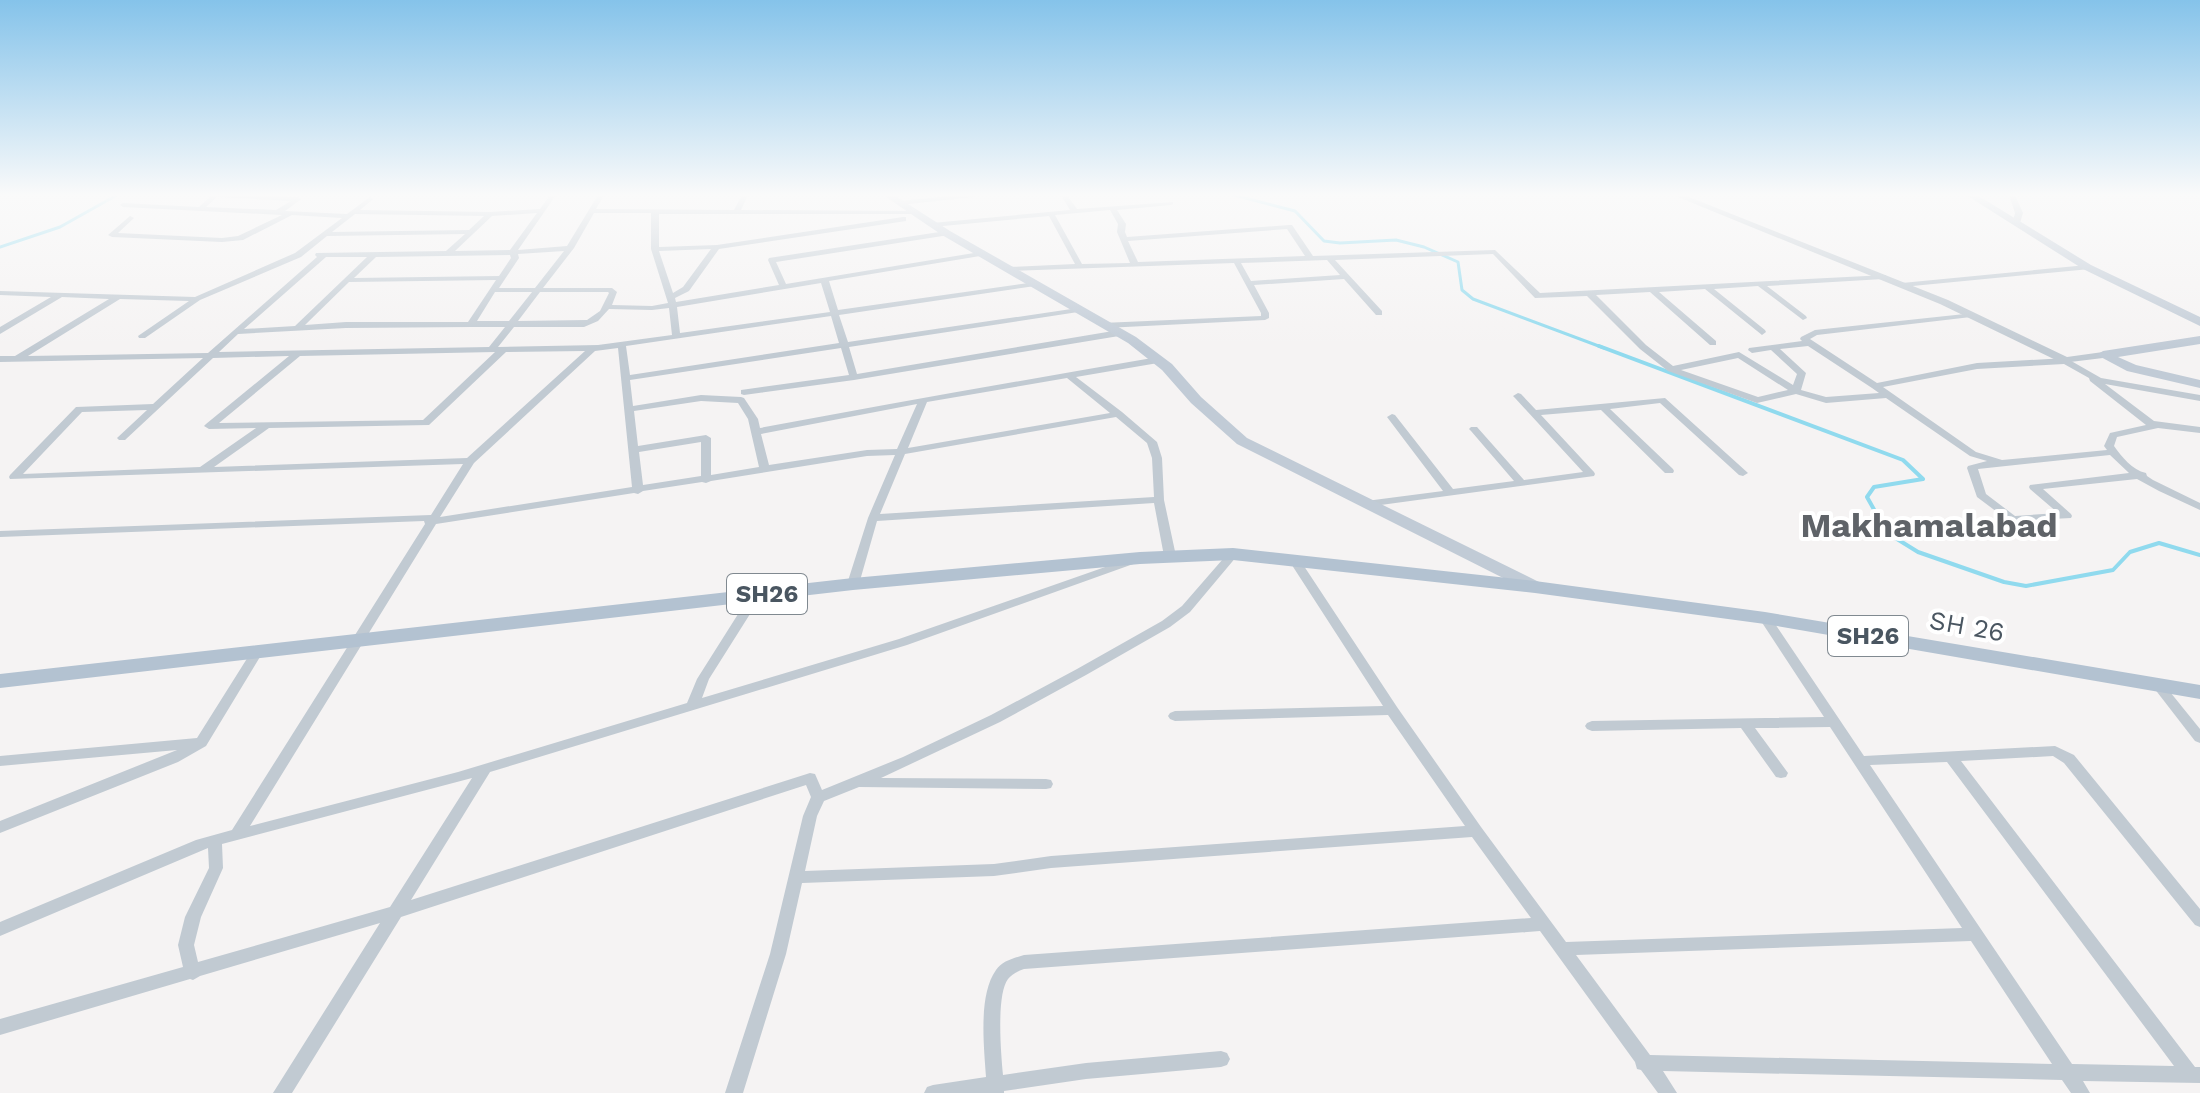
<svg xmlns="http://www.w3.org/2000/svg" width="2200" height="1093" font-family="'Work Sans',sans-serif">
  <rect width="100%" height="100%" fill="#f5f3f3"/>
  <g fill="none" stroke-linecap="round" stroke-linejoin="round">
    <g stroke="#90daee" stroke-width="3">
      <path d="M1234 195 1295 211 1324 241 1340 243 1396 240 1424 247 1458 262 1462 290 1473 299 1604 348"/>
      <path d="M0 247 60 227 117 195"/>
    </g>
    <path stroke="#90daee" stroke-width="4" d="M1599 346 1903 460 1923 479 1874 487 1867 497 1881 522 1897 539 1918 552 2004 582 2026 586 2113 570 2130 552 2159 543 2200 555"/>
    <g fill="#c1cad2" fill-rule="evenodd">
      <path d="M212 195 298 197 301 199 300 200 285 211 347 214 370 197 373 199 372 200 360 210 490 212 540 209 550 195H556L518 250 567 246 598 195H604L596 209 734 210 742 195H748L741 210 914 211 916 212V214H659V247L717 245 903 217H906V221L719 249 689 291 675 298 676 302 779 285 768 260 769 258 946 231H949V235L776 262 786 284 980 252 984 254 980 256 829 281 838 310 1035 282 1039 284 1035 286 839 315 848 342 1078 308 1082 310 1078 312 849 347 857 374 1119 330 1123 333 1119 336 854 380 744 395 741 394V390L849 375 841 348 630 380 633 406 701 395 741 397 744 398 758 419 760 428C892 403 1025 380 1158 357L1162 360 1158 363 1076 377 1122 412 1157 442 1162 458 1164 500 1176 556 1170 559 1164 556 1154 503 877 521 859 584 857 587H849L847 584 868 518 895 455 867 456 711 481 706 483 702 482 643 491 638 494 634 493 436 524 250 826 458 772 687 703 697 679 752 592H760L762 595 709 679 702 698 899 639 1128 559H1136L1138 561 1136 563 907 645 490 772 411 900 810 773 815 774 822 790 903 757 991 715 1077 669 1162 621 1182 606 1229 552H1237L1239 554 1237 556 1190 612 1170 627 1086 675 1000 722 881 778 1046 779 1051 780 1053 784 1051 788 1046 789 859 787 824 801 817 816 805 871 994 864 1051 856 1465 826 1388 715 1175 721 1170 719 1168 716 1170 713 1175 711 1383 706 1288 559 1294 556 1298 557 1397 707 1481 827 1566 942 1962 928 1830 727 1755 728 1788 773 1786 777 1781 778 1776 777 1741 728 1592 731 1587 729 1585 726 1587 723 1592 721 1824 717 1759 618 1761 615H1769L1864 756 2055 746 2074 755 2200 909V927L2195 925 2064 763 2053 756 1961 761 2195 1067H2200V1083L2083 1081 2090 1093H2071L2062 1080 1663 1071 1677 1093H1658L1641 1070 1637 1069 1635 1062 1540 931 1024 969C1018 971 1012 974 1008 979 996 995 1001 1054 1003 1075L1086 1063 1221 1051 1227 1053 1230 1059 1227 1065 1221 1067 1086 1079 1004 1091V1093H924L927 1087 933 1085 986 1077C984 1047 978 995 996 970 1002 961 1014 958 1024 955L1531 918 1472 837 1051 868 994 876 802 883 786 954 743 1093H725L770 954 803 816 811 797 806 785 401 917 292 1093H273L380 923 200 976 193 980 190 979 0 1035V1019L183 967 178 945 185 917 209 868 208 848 0 936V922L196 840 232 830 425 524 424 521 0 537V531L431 515 463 464 10 479 9 477 10 475 76 407 153 404 203 358 0 362V356H15L109 299 62 297 0 334V327L51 297 0 295V291L195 297 295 253 342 218 292 215 243 240 222 242 112 237 108 235 130 216 134 218 118 233 222 238 238 236 282 215 123 207 120 205 123 203 199 207ZM217 197 291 201 276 210 206 207ZM537 213 510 250 455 251 492 216ZM594 213H651V249L668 303 652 306 612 305 617 292 612 288H543L574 248ZM355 214 484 216 469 230 332 232ZM465 234 446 251 316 253 315 255 317 257 208 353 28 356 120 299 189 301 138 336 139 338H145L200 300 301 257 327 236ZM711 249 683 287 673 293 659 251ZM564 251 535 288H499L519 258 518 254ZM510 255 511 258 499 276 354 278 376 257ZM326 257H367L295 326 244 329ZM496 280 468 322H346L305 325 349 282ZM821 283 830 312 680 333 677 307ZM495 292H532L509 321H477ZM540 292H608L609 293 600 311 587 320 518 321ZM669 308 672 335 598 345 498 347 514 327H584L598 321 609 309 652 310ZM831 316 839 343 630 375 626 346ZM471 327H505L489 347 219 352 238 334 346 328ZM618 348 632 487 440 517 474 463 595 351ZM585 351 467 458 214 467 269 428 429 425 506 352ZM495 352 423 420 219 423 300 356ZM289 356 206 424 204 426 209 429 256 428 200 467 23 474 82 412 147 410 117 438 119 440H125L213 358ZM1067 378 1110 413 908 448 927 402ZM701 401 738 403 748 419 759 467 711 475V438L706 435 638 446 634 411ZM917 404 897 449 867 450 769 465 761 434ZM1116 417 1147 443 1152 458 1154 497 880 514 905 454ZM701 442V476L643 485 639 452ZM1947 762 2174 1066 2072 1064 1870 765ZM472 778 390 907 198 962 194 945 201 917 223 868 222 844ZM1971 941 2052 1064 1650 1055 1576 955Z"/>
      <path d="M959 195H977L974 197 899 205 896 203 899 201Z"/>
      <path d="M1061 195H1067L1077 209 1173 202V204L1171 205 1117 210 1126 224 1125 232 1127 237 1289 225H1292L1313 256 1495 250 1540 293 1886 275V279H1883L1767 286 1806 316 1807 318 1803 320 1758 286 1714 289 1765 330 1766 332 1762 335 1705 289 1659 292 1716 341V345H1710L1650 292 1596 295 1646 345 1673 366 1739 352 1793 385 1797 374 1771 350 1752 353 1748 350 1749 348 1802 341 1800 339 1801 337 1815 330 1974 313V317H1971L1817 335 1810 339 1877 383 1977 363 2066 358 2101 378 2200 395V401L2105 384 2154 421 2200 427V433L2158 428 2117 437 2114 446C2122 457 2132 470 2146 473L2147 476 2153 480 2200 503V510L2159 491 2137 479 2043 489 2071 514 2072 516 2071 518 2009 521 1977 497 1967 468 1968 466 1987 461 1970 456 1886 398 1826 403 1796 394 1757 403 1668 371 1640 349 1587 296 1535 298 1493 254 1335 260 1382 311V315H1376L1344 279 1254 285 1269 313V318L1265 320 1105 328 1101 325 1102 323 1261 316V313L1234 263 1011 271H1008V267L1075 264 1049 216 932 227 928 225 932 223 1070 210ZM1110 210 1118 224 1117 232 1130 263 1082 264 1055 215ZM1287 229 1305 256 1138 262 1128 241ZM1327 260 1340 275 1251 281 1241 263ZM1808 346 1872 388 1879 393 1826 397 1801 390 1806 373 1780 349ZM1738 358 1788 390 1758 397 1681 370ZM2064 364 2089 378 2090 381 2146 425 2110 433 2104 446 2107 450 2002 460 1976 452 1883 387 1977 369ZM2110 455 2129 473 2030 485 2029 487 2030 489 2058 513 2015 516 1986 494 1978 469Z"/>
      <path d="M2009 195H2015L2023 213 2020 223 2013 221 2015 213Z"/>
      <path d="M2087 265H2090V269L1902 287 1898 285 1902 283Z"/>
      <path d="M1518 393 1521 394 1536 410 1665 398 1748 473 1743 476 1739 475 1660 403 1610 409 1673 469 1674 471 1673 473H1665L1601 410 1541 415 1594 472 1595 474 1594 476 1366 507 1362 506 1361 504 1366 501 1443 491 1387 417 1392 414 1395 415 1453 489 1514 481 1471 431 1469 429 1471 427H1477L1524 480 1583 472 1515 398 1513 396Z"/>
      <path d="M257 648 261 649 263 652 206 746 178 762 0 833V821L177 750 0 766V756L197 738 253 649Z"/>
      <path d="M2158 681 2162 682 2200 729V743L2195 741 2154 688 2152 685 2154 682Z"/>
    </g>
    <path fill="#c1cad2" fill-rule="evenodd" d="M1673 195H1684L1948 300 2067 357 2103 352 2109 355 2103 358 2062 363 1940 304Z"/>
    <g fill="#c1cbd6" fill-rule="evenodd">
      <path d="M883 195H894L950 231 1136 337 1172 364 1201 397 1247 438 1541 583 1543 587 1535 592 1529 591 1237 444 1191 403 1162 370 1128 343 942 235Z"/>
      <path d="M1966 195H1977L2091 265 2200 317V326L2083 269Z"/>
      <path d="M2200 336V344L2118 357 2136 365 2200 380V388L2127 371 2097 355 2103 351Z"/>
    </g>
    <path fill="#b3c2d1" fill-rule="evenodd" d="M1233 548 1535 581 1765 612 2200 685V699L1765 624 1535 593 1233 560 1140 564 853 590 0 688V674L853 578 1140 552Z"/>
  </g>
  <linearGradient id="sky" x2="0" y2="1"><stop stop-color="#85c3ea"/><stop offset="0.56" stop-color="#fafafa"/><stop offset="1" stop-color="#fafafa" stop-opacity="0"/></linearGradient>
  <rect width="2200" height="348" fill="url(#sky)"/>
  <g text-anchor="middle" stroke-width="8" stroke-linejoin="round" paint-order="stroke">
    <g fill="#fff" stroke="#808990" stroke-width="2">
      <rect x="727" y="574" width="80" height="40" rx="6"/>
      <rect x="1828" y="616" width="80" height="40" rx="6"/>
    </g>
    <g font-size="24" font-weight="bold" fill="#4a5661">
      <text x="767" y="602">SH26</text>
      <text x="1868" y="644">SH26</text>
    </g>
    <g font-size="26" fill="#4a5661" stroke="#fff">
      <text transform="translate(1967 626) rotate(10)" y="9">SH 26</text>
    </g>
    <g font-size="34" font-weight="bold" fill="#5f6368" stroke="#fff">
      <text x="1929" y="537">Makhamalabad</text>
    </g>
  </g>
</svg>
